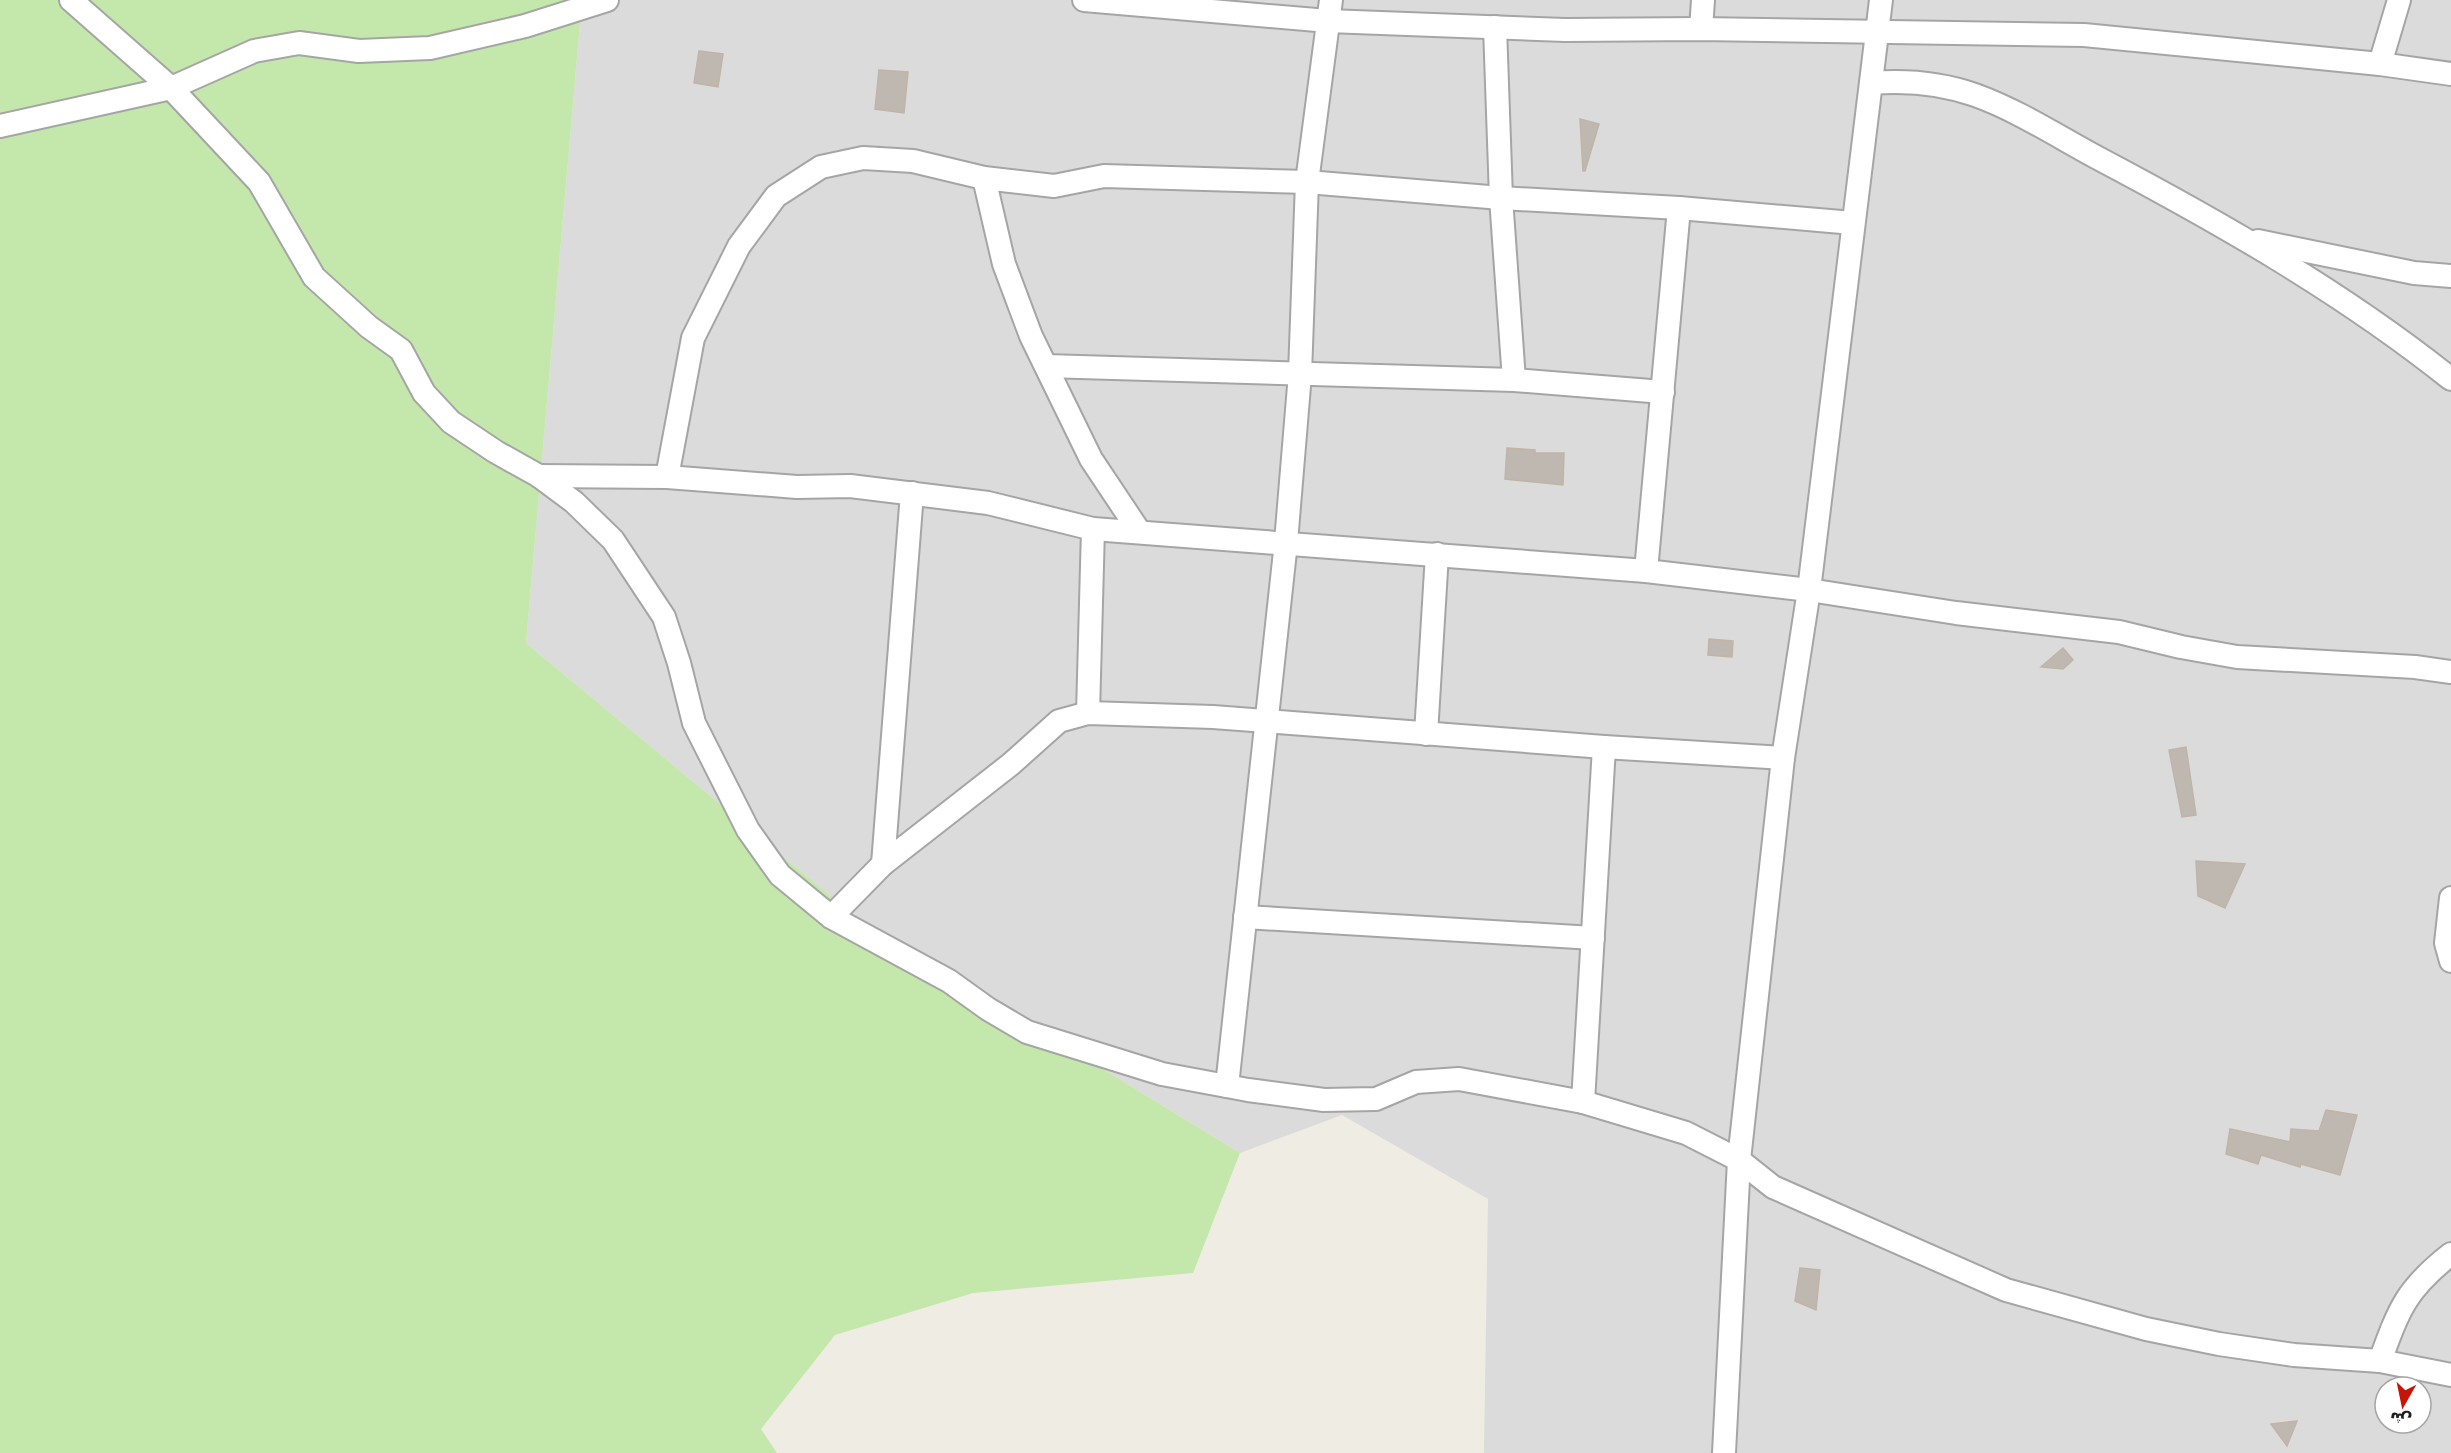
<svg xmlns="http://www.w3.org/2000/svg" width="2451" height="1453" font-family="'DejaVu Sans',Vazirmatn,sans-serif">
  <rect width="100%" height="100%" fill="#efece4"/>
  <path fill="#dcdbdb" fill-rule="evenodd" d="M582 0H2451V1453H1484L1488 1199 1342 1115 1240 1153 862 922 526 643ZM2385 1387H2421V1423H2385Z"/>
  <path fill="#c4e8ab" d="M0 0H582L526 643 862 922 1240 1153 1193 1273 973 1293 835 1335 761 1429 777 1453H0Z"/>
  <g fill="#bfb8b1" stroke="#c0b4a7" stroke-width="1.5">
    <path d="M699 51 723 54 718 87 694 83Z"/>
    <path d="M879 70 908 72 904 113 875 109Z"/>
    <path d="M1580 119 1599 124 1585 171H1583Z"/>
    <path d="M1507 448 1535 450V453H1564L1563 485 1505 479Z"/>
    <path d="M1709 639 1733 641 1732 657 1708 655Z"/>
    <path d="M2063 648 2073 660 2063 669 2041 667Z"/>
    <path d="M2186 747 2196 815 2182 817 2169 750Z"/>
    <path d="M2196 861 2245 864 2225 908 2198 896Z"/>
    <path d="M2326 1110 2357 1115 2340 1175 2301 1164 2300 1167 2261 1155 2258 1164 2226 1154 2230 1129 2290 1142 2291 1129 2319 1131Z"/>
    <path d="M1800 1268 1820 1270 1816 1310 1795 1301Z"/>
    <path d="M2297 1421 2287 1446 2271 1424Z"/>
  </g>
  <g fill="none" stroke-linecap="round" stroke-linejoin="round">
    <g stroke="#a5a5a5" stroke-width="26">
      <g id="minor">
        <path d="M71 0 171 88 259 182 314 277 369 327 401 350 424 393 451 422 496 452 539 476 574 502 613 540 664 617 679 663 694 723 748 830 780 875 831 917 949 981 988 1009 1027 1032 1162 1074 1248 1090 1324 1100 1376 1099 1416 1082 1459 1079 1583 1102 1686 1133 1739 1160 1773 1187 2006 1290 2146 1329 2219 1344 2294 1355 2380 1361 2451 1375"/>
        <path d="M1084 0 1328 21 1565 30 1701 29 2084 35 2380 64 2451 74"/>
        <path d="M1495 27 1501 198 1514 380"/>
        <path d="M1701 29 1703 0"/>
        <path d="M2380 64 2399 0"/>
        <path d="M1871 83C1907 80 1941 83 1975 95 2017 110 2057 136 2096 157 2219 222 2342 292 2451 379"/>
        <path d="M0 126 171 88 254 51 299 43 359 51 430 48 525 26 607 0"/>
        <path d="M984 178 1004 264 1031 336 1091 459 1139 531"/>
        <path d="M2258 241 2414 273 2451 276"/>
        <path d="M1046 366 1514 380 1663 392"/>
        <path d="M539 476 667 477 797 487 850 486 988 503 1093 529 1646 571 1809 590 1956 613 2119 632 2181 647 2237 657 2415 667 2451 672"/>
        <path d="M667 477 693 338 739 246 776 196 821 167 863 158 913 161 984 178 1054 186 1104 176 1307 182 1501 198 1679 208 1853 223"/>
        <path d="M1646 571 1679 208"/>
        <path d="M1088 713 1093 529"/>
        <path d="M1426 734 1437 554"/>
        <path d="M883 864 912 493"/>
        <path d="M2451 898 2446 943 2451 961"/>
        <path d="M831 917 883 864 1011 764 1059 721 1088 713 1213 717 1604 747 1783 758"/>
        <path d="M1245 917 1593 938"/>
        <path d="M1227 1086 1286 542 1300 374 1307 182 1331 0"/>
        <path d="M1583 1102 1604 747"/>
        <path d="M2380 1361C2399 1309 2406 1289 2451 1254"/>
        <path d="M1724 1453 1739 1160 1783 758 1809 590 1881 0"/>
      </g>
    </g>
    <use href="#minor" stroke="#fff" stroke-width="22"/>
  </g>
  <g transform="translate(2403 1405) rotate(189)"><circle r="28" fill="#ffffff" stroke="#a5a5a5" stroke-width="1.5"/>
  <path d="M0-4.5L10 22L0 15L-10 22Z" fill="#c71405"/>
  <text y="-9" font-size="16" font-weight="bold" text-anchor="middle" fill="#1e1e1e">ش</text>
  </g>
</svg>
